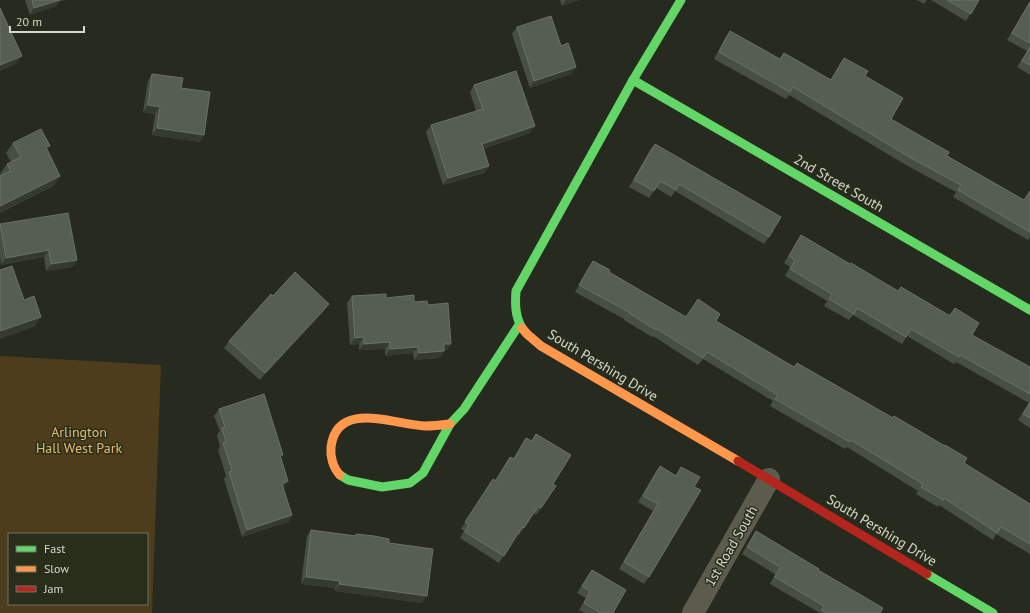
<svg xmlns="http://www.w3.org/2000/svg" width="1030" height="613" font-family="'PT Sans',sans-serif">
  <rect width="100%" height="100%" fill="#272a1f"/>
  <path fill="#4e3d1d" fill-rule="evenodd" d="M0 356 161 365 152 613H0ZM9 534H147V604H9Z"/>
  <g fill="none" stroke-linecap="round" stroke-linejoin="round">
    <path stroke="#5d5b4d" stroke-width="22" d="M693 613 769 479"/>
    <g stroke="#63d668" stroke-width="9">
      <path d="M633 80 1030 310"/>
      <path d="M522 328C515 316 515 304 516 291L633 80 681 0"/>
      <path d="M340 475 348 480 382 487 410 483 423 473 450 424 464 409 519 325"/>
      <path d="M927 574 993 613"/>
    </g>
    <g stroke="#ff974d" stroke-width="9">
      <path d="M522 328 527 334 541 346 738 461"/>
      <path d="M340 475C333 468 330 456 331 447 337 399 395 425 425 426 433 426 442 425 450 424"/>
    </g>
    <path stroke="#b3261e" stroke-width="9" d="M738 461 927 574"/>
  </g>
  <g fill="#474f42">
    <path d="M25 0H66L59 2 56 6 30 15Z"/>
    <path d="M560 0H579L562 6Z"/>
    <path d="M917 0H927L924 4Z"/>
    <path d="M931 0H979L966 21Z"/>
    <path d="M1030 1V75L1017 67 1027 51 1007 40Z"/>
    <path d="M517 27 561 46 576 67 571 74 530 88 512 34Z"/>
    <path d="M730 31 780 59 784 53 831 80 844 58 865 76 891 119 947 156 1024 200 1030 191V237L1028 240 953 197 956 192 906 165 789 95 786 99 714 59 725 38Z"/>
    <path d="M152 74 181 88 204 135 199 142 152 135 155 114 143 112 148 81Z"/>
    <path d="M474 85 530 133 483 149 489 166 484 173 443 185 426 132 431 125 476 111 470 92Z"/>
    <path d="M13 143 47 149 60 176 53 186 0 213V176L1 175 0 174 7 164 11 162 6 153Z"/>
    <path d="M655 144 769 237 764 244 675 191 671 197 656 188 649 198 629 187 650 150Z"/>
    <path d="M0 224 77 260 72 267 46 271 44 257 1 265 0 257Z"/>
    <path d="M801 235 850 264 898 291 901 287 949 315 955 308 972 335 1030 367V428L1018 420 1029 403 956 362 954 364 907 336 902 344 853 315 849 320 824 306 827 301 785 276 790 267 784 263Z"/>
    <path d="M593 261 609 272 686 317 716 321 794 367 797 363 964 463 1030 504V554L996 534 993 540 939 505 938 507 916 494 918 491 847 447 845 449 770 406 773 401 703 359 698 365 653 336 652 337 624 320V319L575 292 588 268Z"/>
    <path d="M273 296 324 311 260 380 224 348 229 341Z"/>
    <path d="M352 296 386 298 414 302 428 305 451 344 446 351H444L439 358 414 360 413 353 385 356V349L359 350V344L350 345 347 303Z"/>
    <path d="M219 409 281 458 283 488 292 515 288 522 242 537 224 479 226 476 218 450 220 447 217 435 220 431 214 416Z"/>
    <path d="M536 434 553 484 541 508 536 515 534 513 519 535 517 534 499 563 460 538 464 531 461 529 493 479 495 480 510 457 513 459 526 438 531 441Z"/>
    <path d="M660 466 676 475 681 467 694 487 649 577 644 584 619 569 653 511 638 502 655 473Z"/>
    <path d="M311 530 355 536 356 534 389 543 422 603 335 591V588L301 584 307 536Z"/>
    <path d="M756 531 818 570 880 613H820L770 584 775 574 742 554Z"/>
    <path d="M592 570 613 613H585L579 610 586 598 577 593Z"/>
  </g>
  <g fill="#343a2e">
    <path d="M58 0H66L59 2 56 6 30 15 34 8Z"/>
    <path d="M566 0H579L562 6Z"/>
    <path d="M22 56 16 64 0 71V65Z"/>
    <path d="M576 67 571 74 530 88 534 81Z"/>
    <path d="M148 105 160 107 155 114 143 112Z"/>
    <path d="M535 126 530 133 477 151 482 144Z"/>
    <path d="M157 128 204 135 199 142 152 135Z"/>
    <path d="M489 166 484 173 443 185 448 178Z"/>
    <path d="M60 176 53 186 0 213V206Z"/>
    <path d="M49 250 44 257 1 265 6 258Z"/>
    <path d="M77 260 72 267 46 271 51 264Z"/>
    <path d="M329 304 324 311 260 380 265 373Z"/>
    <path d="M41 317 34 327 0 339V331Z"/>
    <path d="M364 337 359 344 350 345 355 338Z"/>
    <path d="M390 342 385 349 359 350 364 344Z"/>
    <path d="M444 344H451L446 351H444L439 358 414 360 419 353Z"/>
    <path d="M418 347 413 353 385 356 390 349Z"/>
    <path d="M288 481 284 488 282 484Z"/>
    <path d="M292 515 288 522 242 537 247 530Z"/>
    <path d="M306 577 340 581 335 588 301 584Z"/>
    <path d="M339 584 427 596 422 603 335 591Z"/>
  </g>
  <g fill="#565e51" stroke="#6a7165">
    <path d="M32 0H60L34 8Z"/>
    <path d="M947 0H979L971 14Z"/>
    <path d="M1030 2V43L1012 33Z"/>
    <path d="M0 8 22 56 0 65Z"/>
    <path d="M551 16 561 46 568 43 576 67 534 81 517 27Z"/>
    <path d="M730 31 780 59 784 53 831 80 844 58 868 71 865 76 903 98 891 119 940 147 949 152 947 156 1024 200 1030 191V232L958 190 961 185 911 158 793 87 790 92 719 52Z"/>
    <path d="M1030 47V65L1022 61Z"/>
    <path d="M516 71 535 126 482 144 489 166 448 178 431 125 483 109 474 85Z"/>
    <path d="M152 74 183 78 181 88 210 92 204 135 157 128 160 107 148 105Z"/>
    <path d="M41 129 50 146 46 147 60 176 0 206V176L11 171 7 164 21 157 13 143Z"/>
    <path d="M655 144 781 217 769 237 679 184 676 190 660 181 654 191 634 180Z"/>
    <path d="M68 213 77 260 51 264 49 250 6 258 0 224Z"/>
    <path d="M801 235 850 264 851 263 898 291 901 287 950 316 955 308 979 323 972 335 1030 367V394L960 355 959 357 911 329 906 337 857 308 854 314 829 299 832 294 790 269 795 260 789 256Z"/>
    <path d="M593 261 610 270 609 272 686 317 698 299 720 314 716 321 794 367 797 363 893 418 894 416 945 446V445L967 458 964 463 1030 504V544L1001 527 997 533 944 498 943 500 921 487 923 484 851 440 850 442 775 399 778 395 707 352 703 358 657 329 656 330 629 313V312L579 285Z"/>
    <path d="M12 266 24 300 34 296 41 317 0 331V270Z"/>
    <path d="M295 272 329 304 265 373 229 341 271 294 273 296Z"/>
    <path d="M386 294V298L414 295V302L427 301 428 305 448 303 451 344H444V351L419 353 418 347 390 349V342L364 344V337L355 338 352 296Z"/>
    <path d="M264 394 283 455H280L288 481 282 484 292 515 247 530 229 472 232 471 223 443 226 442 222 428 225 427 219 409Z"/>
    <path d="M1030 402V418L1023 414Z"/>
    <path d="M536 434 571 455 553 484 556 486 541 508 538 506 524 528 522 527 504 556 465 532 469 524 465 522 493 479 496 481 510 457 514 459 526 438 532 441Z"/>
    <path d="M660 466 676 476 681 467 700 477 694 487 701 490 649 577 624 562 658 504 643 496Z"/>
    <path d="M311 530 356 536V534L374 536 389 539V543L433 549 427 596 339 584 340 581 306 577Z"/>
    <path d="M756 531 819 569 818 570 883 608 880 613H826L822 610 824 606 775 577 780 567 747 547Z"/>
    <path d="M592 570 626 590 613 613H601L584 603 590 591 582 586Z"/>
  </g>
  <g text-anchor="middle" stroke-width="3" stroke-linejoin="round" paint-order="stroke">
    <g font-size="14" fill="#d5d8cd" stroke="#292e1b">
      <text transform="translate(839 183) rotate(30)" y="5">2nd Street South</text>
      <text transform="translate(603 365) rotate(31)" y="5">South Pershing Drive</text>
      <text transform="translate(882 530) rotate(31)" y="5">South Pershing Drive</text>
      <text transform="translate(731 546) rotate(-60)" y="5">1st Road South</text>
    </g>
    <g font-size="14" fill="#e9bb6d" stroke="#292e1b">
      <text x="79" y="437">Arlington<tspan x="79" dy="16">Hall West Park</tspan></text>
    </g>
  </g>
  <rect x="8" y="533" width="140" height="72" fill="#292e1b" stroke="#6e7262"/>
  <rect x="16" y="546" width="20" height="6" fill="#63d668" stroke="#6e7262"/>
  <text x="44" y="553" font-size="12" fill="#d5d8cd">Fast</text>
  <rect x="16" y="566" width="20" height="6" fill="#ff974d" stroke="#6e7262"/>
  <text x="44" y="573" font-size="12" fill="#d5d8cd">Slow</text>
  <rect x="16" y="586" width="20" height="6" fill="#b3261e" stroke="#6e7262"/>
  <text x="44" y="593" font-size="12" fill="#d5d8cd">Jam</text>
  <path d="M10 26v6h74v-6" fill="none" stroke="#d5d8cd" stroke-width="2"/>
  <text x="16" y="26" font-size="12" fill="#d5d8cd" stroke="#292e1b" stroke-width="3" paint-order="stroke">20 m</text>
</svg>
